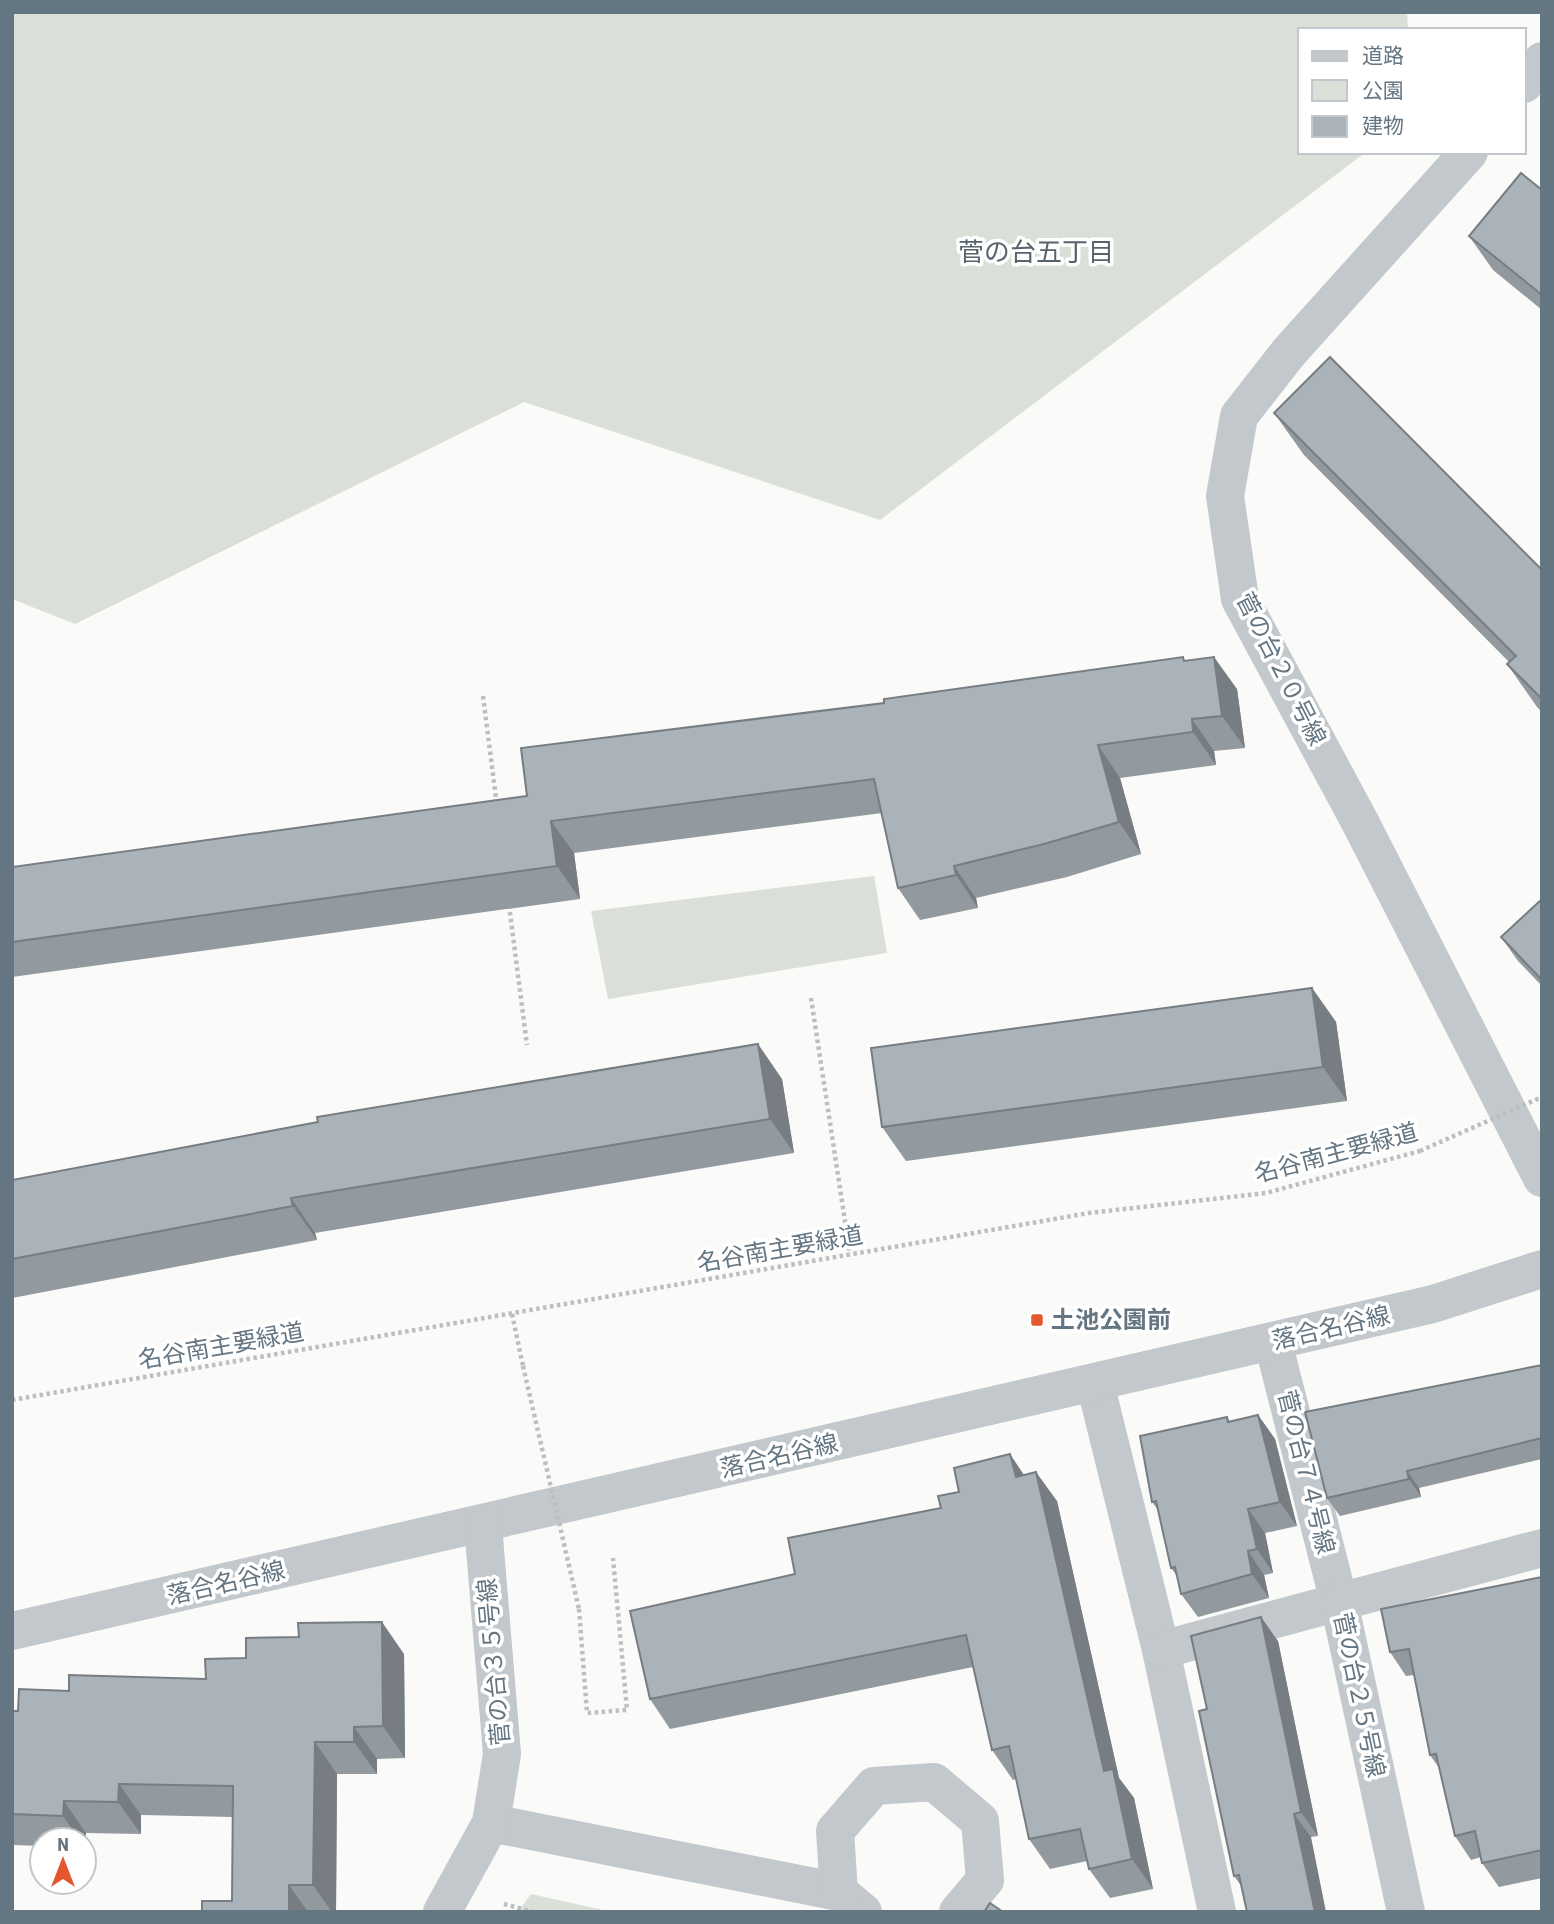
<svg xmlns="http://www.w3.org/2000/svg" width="1554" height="1924" font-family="'Roboto Condensed','Noto Sans JP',sans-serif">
  <rect width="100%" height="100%" fill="#fafaf8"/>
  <g fill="#dadfd7">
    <path d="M12 12H1407L1408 30H1300V152H1366L880 520 524 402 75 624 12 599Z"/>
    <path d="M874 876 887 953 608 999 591 911Z"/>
    <path d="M531 1894 612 1912H518Z"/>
  </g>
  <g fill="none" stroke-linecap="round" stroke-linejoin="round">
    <g stroke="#bbbfc2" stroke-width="4.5" stroke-dasharray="3.5 3.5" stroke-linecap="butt">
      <path d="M483 696 497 806"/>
      <path d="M509 905 527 1045"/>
      <path d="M811 998 850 1254"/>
      <path d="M512 1314 523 1366"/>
      <path d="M12 1400 1089 1213 1266 1193 1420 1151"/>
      <path d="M579 1609 587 1713 627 1710 613 1558"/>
      <path d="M504 1904 534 1912"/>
    </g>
    <g stroke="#c3c8cc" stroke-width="38">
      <path d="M1524 84 1542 61"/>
      <path d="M1469 152 1289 352 1239 416 1225 496 1240 599 1360 822 1542 1178"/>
      <path d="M1095 1383 1161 1650 1217 1912"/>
      <path d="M1161 1650 1339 1602 1273 1342"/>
      <path d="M491 1823 839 1892 863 1912"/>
      <path d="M839 1892 835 1831 874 1786 934 1782 980 1821 985 1880 958 1912"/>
      <path d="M1406 1912 1339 1602 1542 1548"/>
    </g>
    <g stroke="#c3c8cc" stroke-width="38">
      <path d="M12 1631 1433 1304 1542 1269"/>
      <path d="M442 1912 491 1823 502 1754 483 1525"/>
    </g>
    <g stroke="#bbbfc2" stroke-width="4.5" stroke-dasharray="3.5 3.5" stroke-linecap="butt">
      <path d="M1420 1151 1542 1097"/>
      <path d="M523 1366 579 1609"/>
    </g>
  </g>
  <g fill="#929a9f">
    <path d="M1542 190V310L1493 270 1469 236Z"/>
    <path d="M1274 413 1542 570V712L1537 707 1507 664 1509 662 1304 455Z"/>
    <path d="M1186 661 1237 689 1245 748 1214 751 1216 765 1120 778 1141 854 1067 877 976 898 978 908 920 920 898 888 882 813 574 853 580 899 12 977V867L527 796 884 703Z"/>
    <path d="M1542 899V986L1518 961 1501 937Z"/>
    <path d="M1312 988 1336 1022 1347 1101 906 1161 882 1127Z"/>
    <path d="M782 1079 794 1153 315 1233 317 1240 12 1298V1180Z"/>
    <path d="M1542 1365V1459L1419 1488 1421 1497 1340 1516 1327 1498Z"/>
    <path d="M1258 1415 1275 1439 1297 1526 1265 1533 1273 1573 1264 1575 1269 1598 1198 1617 1181 1594 1177 1576 1171 1568 1159 1511 1152 1502 1227 1417 1230 1422Z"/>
    <path d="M1024 1475 1057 1501 1119 1778 1134 1798 1153 1889 1110 1898 1089 1869 1087 1861 1050 1869 1029 1839 1016 1779 1013 1780 992 1750 973 1667 670 1729 650 1699 795 1574 941 1508Z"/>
    <path d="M1542 1577V1878L1499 1887 1482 1863 1481 1857 1471 1860 1455 1836 1439 1768 1430 1755 1414 1675 1406 1676 1390 1652Z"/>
    <path d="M1278 1641 1318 1836 1311 1837 1242 1887 1234 1876Z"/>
    <path d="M404 1654 405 1758 377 1759V1774H337L336 1912H202L232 1901 233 1817 141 1815V1834L86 1833 85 1847H84V1840H42V1846L12 1845V1711H18L69 1691 206 1679Z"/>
  </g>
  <g fill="#777d82">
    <path d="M1214 657 1237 689 1245 748 1222 716Z"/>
    <path d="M1192 719 1214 751 1216 765 1193 732Z"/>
    <path d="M1098 745 1120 778 1141 854 1119 822Z"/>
    <path d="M551 821 574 853 580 899 557 866Z"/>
    <path d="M954 866 976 898 978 908 956 875Z"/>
    <path d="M1312 988 1336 1022 1347 1101 1323 1067Z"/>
    <path d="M758 1044 782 1079 794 1153 770 1119Z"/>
    <path d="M291 1198 315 1233 317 1240 293 1206Z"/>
    <path d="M1258 1415 1275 1439 1297 1526 1280 1502Z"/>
    <path d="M1010 1454 1030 1484 1016 1477Z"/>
    <path d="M1407 1471 1419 1488 1421 1497 1409 1479Z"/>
    <path d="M1036 1472 1057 1501 1119 1778 1134 1798 1153 1889 1132 1859 1104 1771Z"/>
    <path d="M1248 1509 1265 1533 1273 1573 1257 1549Z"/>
    <path d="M1248 1551 1264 1575 1269 1598 1252 1574Z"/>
    <path d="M1261 1617 1278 1641 1318 1836 1301 1812Z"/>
    <path d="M382 1622 404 1654 405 1758 383 1726Z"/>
    <path d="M354 1727 377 1759V1774L354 1742Z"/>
    <path d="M315 1742 337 1774 336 1912H332L313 1885Z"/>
    <path d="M119 1784 141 1815V1834L118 1802Z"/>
    <path d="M64 1801 86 1833 85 1847 84 1845V1840H80L63 1816Z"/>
    <path d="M1294 1814 1311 1837 1326 1912H1315Z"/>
    <path d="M289 1885 308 1912H289Z"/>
  </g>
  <g fill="#aab3b9" stroke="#777d82" stroke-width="2">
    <path d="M1521 173 1542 190V295L1469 236Z"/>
    <path d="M1330 357 1542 570V699L1507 664 1516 656 1274 413Z"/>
    <path d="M1183 657 1184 661 1214 657 1222 716 1192 719 1193 732 1098 745 1119 822 1044 844 954 866 956 875 898 888 874 779 551 821 557 866 12 942V867L527 796 521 748 884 703V699Z"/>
    <path d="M1542 899V980L1501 937Z"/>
    <path d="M1312 988 1323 1067 882 1127 871 1048Z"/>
    <path d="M758 1044 770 1119 291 1198 293 1206 12 1259V1180L318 1122 317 1117Z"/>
    <path d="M1542 1365V1438L1407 1471 1409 1479 1327 1498 1305 1412Z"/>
    <path d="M1258 1415 1280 1502 1248 1509 1257 1549 1248 1551 1252 1574 1181 1594 1175 1567 1171 1568 1156 1501 1152 1502 1140 1436 1227 1417 1228 1422Z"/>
    <path d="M1010 1454 1016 1477 1036 1472 1104 1771 1113 1769 1132 1859 1089 1869 1080 1829 1029 1839 1009 1746 992 1750 966 1635 650 1699 630 1611 795 1574 788 1538 941 1508 938 1496 959 1492 954 1468Z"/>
    <path d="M1542 1577V1850L1482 1863 1475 1831 1455 1836 1436 1754 1430 1755 1409 1649 1390 1652 1381 1609Z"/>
    <path d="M1261 1617 1301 1812 1294 1814 1315 1912H1247L1239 1875 1234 1876 1199 1711 1207 1709 1191 1636Z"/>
    <path d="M382 1622 383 1726 354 1727V1742H315L313 1885H289V1912H202V1901H232L233 1786 119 1784 118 1802 64 1801 63 1816 12 1814V1711H18L19 1689 69 1691V1675L206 1679 205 1659 246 1658V1638L299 1637 298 1623Z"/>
    <path d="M990 1903 1003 1912H984Z"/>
  </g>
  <rect fill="#e4572e" stroke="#fff" stroke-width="2.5" x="1030" y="1313" width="14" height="14" rx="3.5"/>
  <g text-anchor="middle" stroke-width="7" stroke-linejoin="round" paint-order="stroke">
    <g font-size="24" fill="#657683" stroke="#fff">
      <text transform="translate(1281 669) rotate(63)" y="8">菅の台２０号線</text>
      <text transform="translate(1336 1153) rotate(-15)" y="8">名谷南主要緑道</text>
      <text transform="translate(780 1249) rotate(-10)" y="8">名谷南主要緑道</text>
      <text transform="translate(1331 1328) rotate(-13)" y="8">落合名谷線</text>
      <text transform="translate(221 1346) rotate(-10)" y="8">名谷南主要緑道</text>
      <text transform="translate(779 1456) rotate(-13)" y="8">落合名谷線</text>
      <text transform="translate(1306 1472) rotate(76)" y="8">菅の台７４号線</text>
      <text transform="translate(226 1583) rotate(-13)" y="8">落合名谷線</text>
      <text transform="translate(494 1662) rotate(-95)" y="8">菅の台３５号線</text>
      <text transform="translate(1359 1695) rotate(78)" y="8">菅の台２５号線</text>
    </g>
    <g font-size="24" font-weight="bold" fill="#657683" stroke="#fff" text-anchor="start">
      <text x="1051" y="1328">土池公園前</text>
    </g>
    <g font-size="26" fill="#57646e" stroke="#fff">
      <text x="1036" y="261">菅の台五丁目</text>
    </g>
  </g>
  <rect width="1554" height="1924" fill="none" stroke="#657683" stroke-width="28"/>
  <rect x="1298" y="28" width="228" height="126" fill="#ffffff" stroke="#c1c8cd" stroke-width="2"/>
  <rect x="1312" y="51" width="35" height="10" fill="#c3c8cc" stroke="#c1c8cd" stroke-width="2"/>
  <text x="1362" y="63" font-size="21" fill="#657683">道路</text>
  <rect x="1312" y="80" width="35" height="21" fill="#dadfd7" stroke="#c1c8cd" stroke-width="2"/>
  <text x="1362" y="98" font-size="21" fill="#657683">公園</text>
  <rect x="1312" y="116" width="35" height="21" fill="#aab3b9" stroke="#c1c8cd" stroke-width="2"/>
  <text x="1362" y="133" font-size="21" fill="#657683">建物</text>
  <g transform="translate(63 1861)"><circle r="33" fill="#ffffff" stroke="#c1c8cd" stroke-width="2"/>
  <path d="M0-5L12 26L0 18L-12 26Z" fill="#e4572e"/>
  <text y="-10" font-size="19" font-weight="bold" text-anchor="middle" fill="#657683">N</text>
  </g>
</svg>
